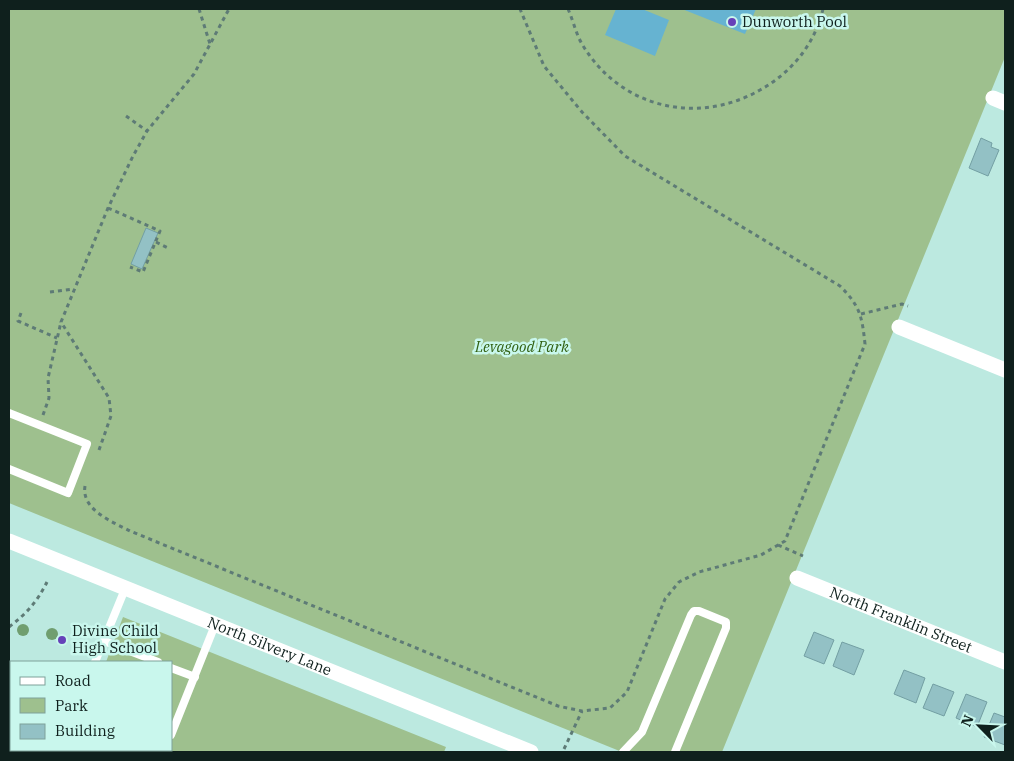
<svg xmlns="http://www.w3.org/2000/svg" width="1014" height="761" font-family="'IBM Plex Serif',serif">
  <rect width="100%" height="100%" fill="#bce9e0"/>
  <g fill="#9ec08e">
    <path d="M9 9H1005V57L722 752H622L9 503Z"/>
    <path d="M123 617 446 747 444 752H70L71 750H171V662H106Z"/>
  </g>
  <g fill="#66b3d1">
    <path d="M616 9H642L669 20 655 56 605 35Z"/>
    <path d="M682 9H756L745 34Z"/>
  </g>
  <g fill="#93c1c5" stroke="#739fa3">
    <path d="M981 138 992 143 991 147 999 150 988 176 969 168Z"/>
    <path d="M146 228 158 233 142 269 131 264Z"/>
    <path d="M814 632 834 640 824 664 804 656Z"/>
    <path d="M842 642 864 650 854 675 833 666Z"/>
    <path d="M9 668 11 669V745L9 752Z"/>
    <path d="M904 670 925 678 916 703 894 694Z"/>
    <path d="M933 684 954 692 944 716 923 708Z"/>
    <path d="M966 694 987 702 977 727 956 718Z"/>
    <path d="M994 713 1005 717V745L984 737Z"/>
  </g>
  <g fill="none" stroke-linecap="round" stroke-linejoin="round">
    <g stroke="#5e7b76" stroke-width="3" stroke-dasharray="4 4" stroke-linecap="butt">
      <path d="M199 9 210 44"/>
      <path d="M568 9C573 20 576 34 582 44 620 108 697 126 760 90 791 73 815 44 823 9"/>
      <path d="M126 116 147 131"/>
      <path d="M108 208 160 231 143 272 130 267"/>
      <path d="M156 242 170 249"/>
      <path d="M50 292 73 289"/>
      <path d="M21 313 18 321 57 338"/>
      <path d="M861 314 902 304 908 306"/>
      <path d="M43 415 49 398 48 378 61 322"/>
      <path d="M99 450 111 416 109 398 61 322 108 208 133 156 147 131 194 74 229 9"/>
      <path d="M85 486C81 510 113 522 130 531L558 706 582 711 610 708 627 692 665 599 679 582 699 572 761 555 785 541 865 344C862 316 860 306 840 286L625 156 582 112 544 66 520 9"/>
      <path d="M778 545 803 556"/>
      <path d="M9 627C26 614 37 602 47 582"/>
      <path d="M564 749 582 711"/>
    </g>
    <g stroke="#fff" stroke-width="8">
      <path d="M9 413 87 444 68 493 9 469"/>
      <path d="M104 641 158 662"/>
      <path d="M95 662 125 589"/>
      <path d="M171 668 195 677"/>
      <path d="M171 735 215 625"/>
      <path d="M59 752 60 750"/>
      <path d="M164 752 165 750"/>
      <path d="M623 752 642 732 691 615 694 611H699L726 622V628L675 752"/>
    </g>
    <g stroke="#fff" stroke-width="15">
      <path d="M993 98 1005 103"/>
      <path d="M899 327 1005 370"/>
      <path id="s1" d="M9 541 531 752"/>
      <path id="s2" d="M797 578 1005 662"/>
    </g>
  </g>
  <g fill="#709e6f">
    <circle cx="23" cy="630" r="6"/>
    <circle cx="52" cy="634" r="6"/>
  </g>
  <g fill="#6641b9" stroke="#c9f7ed" stroke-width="2">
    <circle cx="732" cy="22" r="5"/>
    <circle cx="62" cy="640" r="5"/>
  </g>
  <g text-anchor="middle" stroke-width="5" stroke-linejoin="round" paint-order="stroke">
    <g font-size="15" fill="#0f201d" stroke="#c9f7ed" text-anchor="start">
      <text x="742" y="27">Dunworth Pool</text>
      <text x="72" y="636">Divine Child<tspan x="72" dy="17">High School</tspan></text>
    </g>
    <g font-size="15" font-style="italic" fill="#316012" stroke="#c9f7ed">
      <text x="522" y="352">Levagood Park</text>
    </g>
    <g font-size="15" fill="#0f201d" stroke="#c9f7ed">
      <text dy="5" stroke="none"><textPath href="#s2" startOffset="112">North Franklin Street</textPath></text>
      <text dy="5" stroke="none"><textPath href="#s1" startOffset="281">North Silvery Lane</textPath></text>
    </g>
  </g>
  <rect width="1014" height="761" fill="none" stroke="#0f201d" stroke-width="20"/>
  <rect x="10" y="661" width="162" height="90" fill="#c9f7ed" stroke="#7fa19a"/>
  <rect x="20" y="677" width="25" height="8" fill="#ffffff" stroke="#7fa19a"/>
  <text x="55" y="686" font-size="15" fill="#0f201d">Road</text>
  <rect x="20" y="698" width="25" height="15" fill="#9ec08e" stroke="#7fa19a"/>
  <text x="55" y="711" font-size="15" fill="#0f201d">Park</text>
  <rect x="20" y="724" width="25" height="15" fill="#93c1c5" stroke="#7fa19a"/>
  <text x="55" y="736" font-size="15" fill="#0f201d">Building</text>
  <g transform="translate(979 726) rotate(294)" stroke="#c9f7ed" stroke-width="4" paint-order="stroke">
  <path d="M0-4L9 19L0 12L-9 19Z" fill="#0f201d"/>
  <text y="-8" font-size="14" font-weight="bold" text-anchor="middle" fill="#0f201d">N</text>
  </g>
</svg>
